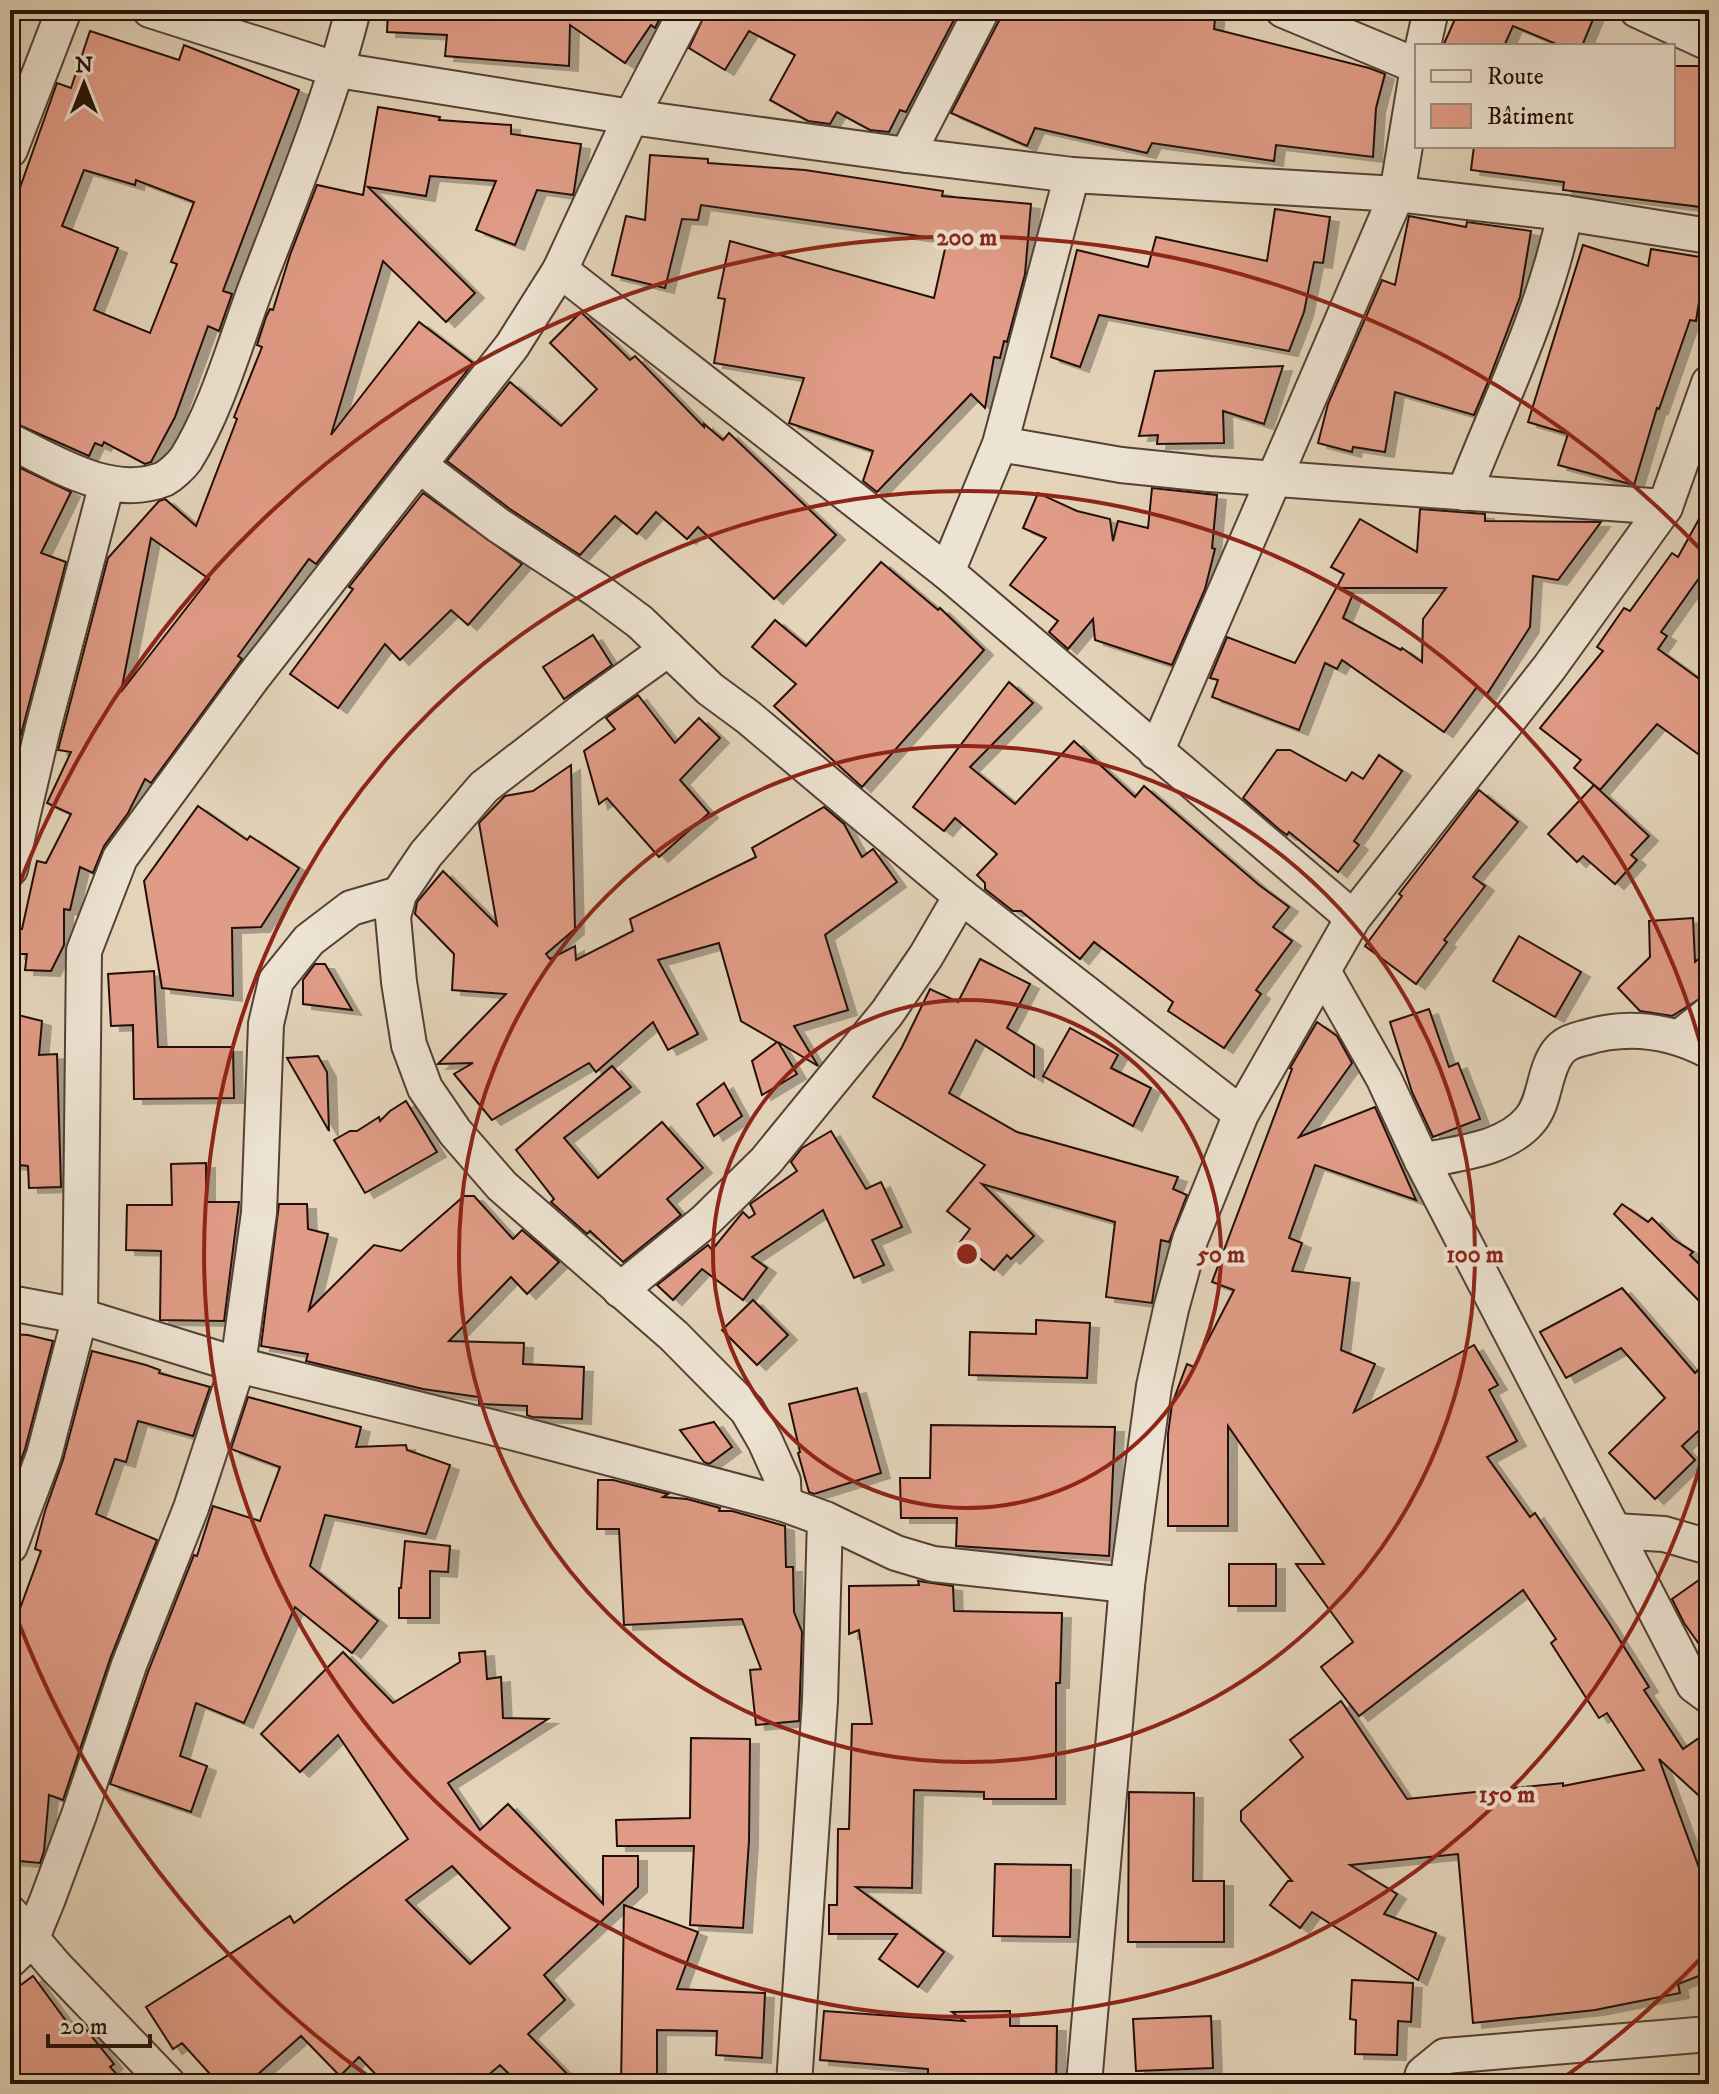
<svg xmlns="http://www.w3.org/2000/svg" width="1719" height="2094" font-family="'IM FELL DW Pica',serif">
  <defs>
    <filter id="shadow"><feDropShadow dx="9" dy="5" stdDeviation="0" flood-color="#0004"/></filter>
  </defs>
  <rect width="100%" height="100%" fill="#e4d4ba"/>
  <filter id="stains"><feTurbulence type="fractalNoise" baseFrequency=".0025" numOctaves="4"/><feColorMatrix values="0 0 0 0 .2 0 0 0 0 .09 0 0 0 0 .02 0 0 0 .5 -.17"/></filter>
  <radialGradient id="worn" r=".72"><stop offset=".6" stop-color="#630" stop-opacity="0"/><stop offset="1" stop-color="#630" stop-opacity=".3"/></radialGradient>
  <g fill="#e19c87" stroke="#241007" stroke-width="2" fill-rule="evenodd" filter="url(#shadow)">
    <path d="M388 10H664L655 28 651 25 625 63 570 25 569 66 445 56 447 35 387 32Z"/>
    <path d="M707 10H959L906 112 900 110 889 132 870 130 837 112 830 124 808 121 770 100 795 55 749 31 725 70 689 48Z"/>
    <path d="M1002 10H1216L1214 29 1369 68 1385 74 1376 108 1373 157 1276 145 1274 161 1152 143 1147 153 1035 128 1027 146 951 113 1000 19Z"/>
    <path d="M1459 10H1578L1594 17 1582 46H1561L1513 26 1504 46H1443Z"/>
    <path d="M90 31 179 60 184 45 299 90 223 291 232 294 219 331 208 326 175 417 151 462 145 464 104 442 102 446 95 443 89 456 10 421V216L57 83 71 88ZM84 170 135 185 136 180 194 202 171 262 177 264 150 333 94 310 118 248 62 226Z"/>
    <path d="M1673 66H1709V208L1563 190 1564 182 1471 170 1474 146H1673Z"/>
    <path d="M378 107 440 117 439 120 511 125V134L581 144 574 191 573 195 537 190 515 245 476 230 496 181 430 176 426 196 368 187 475 293 446 322 383 261 331 435 419 322 473 363 316 564 309 559 238 656 242 659 151 783 145 779 128 813 104 846 93 873 80 867 70 910 64 909V945L51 971 25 970 27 954H16V929H22L37 861 46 863 71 814 47 803 71 752 58 750 108 558 159 501 165 499 196 526 237 419 234 417 262 347 257 345 266 317 270 309 273 310 290 255 317 185 363 195ZM151 538 209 579 121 692Z"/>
    <path d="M650 155 708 159V163L805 170 943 191 942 196 1031 204 1025 274 1007 342 1004 341 1000 358 994 357 985 408 971 394 877 492 863 481 873 451 789 423 804 378 714 363 725 299 718 298 730 241 934 298 947 240 701 205 698 220 682 219 665 288 612 275 626 216 645 220Z"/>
    <path d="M1275 209 1330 217 1323 263 1314 262 1304 312 1289 351 1099 315 1080 367 1051 357 1077 250 1148 267 1156 237 1267 261Z"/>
    <path d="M1409 216 1466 227 1467 222 1531 231 1520 297 1488 382 1474 415 1395 392 1385 452 1353 447 1352 452 1318 443 1328 404 1382 280 1395 285Z"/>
    <path d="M1583 245 1648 266 1651 249 1706 258 1696 321 1690 320 1659 409 1657 408 1634 485 1558 465 1568 434 1528 422Z"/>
    <path d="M581 312 630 360 635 356 704 427V424L723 440 729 433 836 535 774 599 698 527 687 539 656 512 637 534 615 516 580 555 510 509 447 461 510 382 561 426 597 389 550 343Z"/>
    <path d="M1283 366 1264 424 1223 411 1224 443 1157 444 1158 435 1139 436 1155 371Z"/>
    <path d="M10 463 71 492 41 553 66 562 18 746 10 745Z"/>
    <path d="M1152 488 1217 495 1212 548 1215 549 1205 589 1172 665 1095 640 1093 619 1068 649 1049 632 1058 621 1010 585 1046 538 1023 528 1038 493 1077 511 1110 519 1113 541 1118 521 1148 528Z"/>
    <path d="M423 493 522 564 468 625 451 610 400 660 385 644 338 708 290 674 353 589 349 587Z"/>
    <path d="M1709 501V564L1661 632 1667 636 1658 649 1709 686V762L1657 724 1600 790 1574 768 1581 760 1540 728 1603 651 1597 647 1624 608 1630 611 1672 553 1678 557Z"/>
    <path d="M1420 509 1485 514V521L1601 522 1558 580 1533 576 1530 627 1487 694 1477 687 1444 732 1342 660 1337 669 1325 663 1299 730 1212 697 1218 680 1210 678 1227 637 1295 663 1344 574 1331 567 1360 519 1417 552ZM1340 588H1446L1423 619 1422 662 1402 648 1401 650 1343 618 1353 594Z"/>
    <path d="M881 562 938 610 940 608 984 650 862 787 774 706 796 684 752 647 775 620 806 646Z"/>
    <path d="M593 635 612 665 564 699 543 667Z"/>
    <path d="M1009 682 1033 703 970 767 1015 804 1074 741 1135 797 1144 786 1259 885 1289 907 1273 927 1292 941 1256 990 1261 994 1224 1048 1168 1011 1173 1002 1094 942 1080 959 1021 911H1013L985 889V883L977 875 997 854 955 818 944 831 913 807Z"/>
    <path d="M638 695 675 743 699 718 720 738 680 780 709 813 659 857 607 798 599 804 584 751 615 729 606 718Z"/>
    <path d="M1277 750H1290L1346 781 1352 772 1363 779 1379 755 1402 771 1354 841 1359 845 1338 872 1289 832 1287 835 1280 830 1243 798Z"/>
    <path d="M571 765 575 929 546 954 550 959 575 946 576 960 633 931 630 919 756 857 752 848 824 807 844 824 862 857 873 849 897 882 825 935 848 1010 794 1026 818 1066 778 1042 797 1074 762 1095 752 1061 777 1042 741 1021 719 943 658 960 698 1034 668 1050 653 1022 596 1072 589 1063 492 1120 454 1074 473 1063 438 1064 506 994 452 990 454 954 415 914 417 902 443 871 497 925 479 823 505 796 533 791Z"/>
    <path d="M1594 785 1649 836 1631 855 1637 860 1615 884 1583 856 1577 862 1548 834Z"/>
    <path d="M1479 790 1518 822 1473 877 1485 886 1444 940 1447 942 1416 984 1365 946 1402 896 1399 894Z"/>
    <path d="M198 806 247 840 250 836 299 868 261 927 232 928 233 996 162 988 144 881Z"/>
    <path d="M1693 918 1695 962 1709 950V993L1672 1016 1640 1011 1618 988 1650 957 1649 921Z"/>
    <path d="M1519 936 1581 972 1555 1017 1493 981Z"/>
    <path d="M980 959 1030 984 1007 1028 1034 1045V1077L976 1040 949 1093 1017 1132 1178 1177 1173 1189 1187 1195 1169 1242 1161 1240 1152 1303 1106 1297 1115 1222 982 1184 1034 1236 1011 1259 1007 1255 994 1270 960 1242 970 1229 947 1211 985 1165 873 1097 902 1047 930 989 958 1002Z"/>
    <path d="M315 964H325L352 1010 303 1004V980Z"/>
    <path d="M154 971 158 1047H233L234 1098 134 1099 133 1025 111 1026 108 974Z"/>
    <path d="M1429 1009 1449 1067 1458 1063 1480 1119 1433 1137 1412 1092 1390 1022Z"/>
    <path d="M10 1013 42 1021 39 1055 57 1054 61 1187 29 1188 28 1166 10 1164Z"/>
    <path d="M1317 1022 1337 1036 1352 1063 1299 1137 1375 1107 1416 1200 1315 1165 1289 1238 1302 1243 1292 1271 1350 1278 1341 1350 1375 1364 1354 1412 1474 1345 1498 1385 1489 1390 1517 1441 1487 1457 1530 1517 1535 1513 1609 1623 1649 1687 1644 1690 1683 1749 1709 1731V1805L1659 1759 1709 1895V1972L1678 1984 1680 1993 1595 2010 1473 2023 1458 1854 1350 1865 1397 1894 1384 1914 1436 1933 1418 1980 1312 1912 1300 1928 1270 1905 1288 1881H1292L1241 1821V1811L1303 1757 1290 1740 1341 1701 1407 1799 1563 1783V1786L1644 1770 1607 1713 1599 1718 1551 1643 1556 1639 1523 1590 1359 1716 1321 1667 1353 1642 1296 1564H1324L1228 1426V1526H1168V1434L1172 1404 1187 1364 1194 1367 1234 1290 1212 1282 1292 1069 1290 1068Z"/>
    <path d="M1070 1028 1118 1055 1111 1068 1151 1088 1133 1126 1043 1076Z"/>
    <path d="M318 1056 327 1072 329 1131 287 1058Z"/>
    <path d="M612 1066 631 1087 564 1138 598 1178 662 1122 703 1168 667 1199 681 1215 623 1262 590 1231 587 1234 551 1202 554 1199 516 1150Z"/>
    <path d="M724 1083 742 1116 714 1136 697 1104Z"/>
    <path d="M406 1101 437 1152 365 1193 334 1140 350 1131H357L379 1117 380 1121 390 1111Z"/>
    <path d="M831 1131 866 1189 881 1182 902 1227 872 1240 884 1265 854 1278 823 1210 752 1257 767 1268 743 1300 702 1269 673 1300 657 1285 708 1245 712 1250 743 1212 749 1218 755 1214 750 1204 797 1171 791 1162 802 1148Z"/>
    <path d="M206 1163V1202H239L224 1321 160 1320 161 1251 126 1250 127 1205H172L171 1164Z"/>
    <path d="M464 1196H474L513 1239 522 1230 559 1262 527 1294 511 1277 449 1341 524 1343 523 1364 584 1367 582 1419 532 1417 527 1415V1406L479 1404V1397L423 1389 306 1361 308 1354 261 1346 279 1204H307L308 1229 328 1234 309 1310 374 1245 401 1251Z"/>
    <path d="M1622 1204 1648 1222 1652 1218 1673 1239 1693 1252 1690 1255 1709 1274V1311L1614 1214Z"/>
    <path d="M1622 1288 1695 1373 1709 1360V1421L1682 1446 1695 1460 1655 1499 1609 1453 1665 1398 1621 1348 1566 1378 1540 1332Z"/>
    <path d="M753 1300 788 1335 757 1365 722 1330Z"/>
    <path d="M1036 1320 1090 1323 1087 1378 969 1375 970 1332 1036 1334Z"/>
    <path d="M10 1334 28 1335 53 1341 25 1449 14 1479 10 1478Z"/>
    <path d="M92 1351 146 1365 160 1370 159 1373 210 1387 193 1436 138 1421 126 1462 115 1459 96 1514 157 1540 110 1659 63 1800 49 1795 44 1851 40 1863 10 1860V1636L41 1551 35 1549 45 1511 63 1460Z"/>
    <path d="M857 1388 881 1473 814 1494 809 1492 798 1453 800 1452 789 1404Z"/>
    <path d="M248 1397 361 1427 356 1447 406 1445 407 1450 450 1465 426 1534 325 1515 310 1566 378 1621 352 1653 295 1607 244 1723 196 1703 180 1756 207 1766 191 1812 110 1784 148 1672 194 1555 197 1556 213 1506 260 1521 280 1467 231 1449Z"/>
    <path d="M714 1422 732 1447 709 1464 704 1462 680 1430Z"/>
    <path d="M931 1425 1115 1427 1109 1556 956 1546 957 1518H901L900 1478H930Z"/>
    <path d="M598 1480H613L668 1494 663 1497 687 1499 720 1508 719 1511H732L785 1526 786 1567H793L794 1612 802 1632 799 1721 756 1725 750 1670 761 1669 742 1619 624 1625 619 1529H597Z"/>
    <path d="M405 1541 450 1546 448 1572 430 1571V1618H399V1588H401Z"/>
    <rect x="1229" y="1564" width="47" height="42"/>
    <path d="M1709 1573V1658L1684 1623 1672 1599Z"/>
    <path d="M918 1581 953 1586 954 1611 1062 1613 1060 1683H1056V1799H984V1792L914 1790 912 1888 856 1887 944 1952 918 1987 879 1959 897 1934H829V1905H837L838 1829H849L852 1724H872L859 1630 849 1634V1586L919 1585Z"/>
    <path d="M485 1651 487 1679 501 1677 503 1718 548 1719 448 1783 480 1830 508 1804 603 1904V1856H638V1887L544 1975 565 2000 528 2034 577 2084H519L500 2065 478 2084H385L359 2057 340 2076 301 2036 247 2084H219L182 2043 173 2049 146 2007 290 1916 294 1923 408 1839 338 1735 300 1772 261 1734 343 1652 393 1703 460 1662 459 1653ZM452 1866 510 1928 470 1964 406 1900Z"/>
    <path d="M691 1738 750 1739 749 1841 743 1928 690 1925 694 1846H617L616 1820 690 1818Z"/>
    <path d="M1129 1792 1194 1793 1193 1881H1224V1942H1128Z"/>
    <path d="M995 1864 1071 1865 1070 1937 993 1936Z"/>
    <path d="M624 1905 698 1932 677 1989 765 1993 762 2058 716 2055 717 2031 657 2030V2084H621Z"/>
    <path d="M33 1976 72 2029 81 2023 114 2064 110 2067 126 2084H10V1993Z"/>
    <path d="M1352 1980 1413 1983 1411 2022 1398 2021 1397 2055 1355 2054 1356 2020 1350 2019Z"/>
    <path d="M824 2011 964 2021 952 2012 1010 2011V2026H1057L1056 2084H928V2069L820 2060Z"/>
    <path d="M1211 2016 1213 2068 1136 2071 1133 2019Z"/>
  </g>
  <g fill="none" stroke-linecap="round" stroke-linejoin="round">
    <g stroke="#544134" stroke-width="38">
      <g id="minor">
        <path d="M150 10 338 70 631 117 907 155 1072 175 1397 194 1565 213 1709 236"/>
        <path d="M1283 10 1417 66"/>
        <path d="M1637 10 1709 43"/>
        <path d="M1423 46 1431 10"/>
        <path d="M10 150 64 10"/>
        <path d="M907 155 982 10"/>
        <path d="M560 270 947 572 1353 918"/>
        <path d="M10 441C55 463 112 500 164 479 171 475 181 466 186 459 216 411 235 344 255 290 290 198 329 106 353 10"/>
        <path d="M1000 444 1121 465 1209 474 1665 507"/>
        <path d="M419 465 498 525 597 590 640 622 710 689 748 717 961 896 1241 1114"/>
        <path d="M1464 493C1500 401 1545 310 1565 213"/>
        <path d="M947 572 1000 444 1072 175"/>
        <path d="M668 649 586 708 484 787 426 854 399 894 393 917 399 982 409 1045 425 1088 455 1132 502 1186 674 1336 747 1410 765 1441 783 1481 784 1504"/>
        <path d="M1156 752 1397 194 1417 73"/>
        <path d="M10 869 43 728 107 483"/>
        <path d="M1323 971 1384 1079 1422 1161 1694 1685 1709 1696"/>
        <path d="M1680 1037 1709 1014"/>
        <path d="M1422 1161C1457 1153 1505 1150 1530 1120 1546 1101 1543 1072 1558 1052 1565 1043 1573 1041 1584 1038 1627 1025 1669 1030 1709 1051"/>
        <path d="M620 1290 704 1222 766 1161 887 1013 926 956 961 896"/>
        <path d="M10 1303 80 1316 84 951 120 858 253 677 512 346 560 270 631 117 687 10"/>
        <path d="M1615 1531 1664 1534 1709 1547"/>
        <path d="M10 1546 44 1455 80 1316 238 1365 515 1433 784 1504 825 1519 896 1553 933 1564 1127 1585"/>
        <path d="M10 1913 55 1966 168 2084"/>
        <path d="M10 1960 31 1940 47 1901 79 1815 129 1665 191 1508 238 1365 259 1213 266 1024 276 981 309 940 351 908 399 894"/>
        <path d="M794 2084 820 1701 825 1519"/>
        <path d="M1084 2084 1127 1585 1154 1386 1171 1309 1190 1240 1241 1114 1353 918 1549 668 1665 507 1709 383"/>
        <path d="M1420 2084 1423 2074 1445 2056 1709 2034"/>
      </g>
    </g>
    <use href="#minor" stroke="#ede3d2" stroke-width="34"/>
  </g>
  <g fill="none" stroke="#8f2418" stroke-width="4">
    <circle cx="967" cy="1254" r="254"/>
    <circle cx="967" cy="1254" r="508"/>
    <path d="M1709 1432A763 763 0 1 1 1709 1076"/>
    <path d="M1705 1954A1017 1017 0 0 1 1558 2082M376 2082A1017 1017 0 0 1 11 1602M11 906A1017 1017 0 0 1 1705 554"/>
  </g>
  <circle cx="967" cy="1254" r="12" fill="#8f2418" stroke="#ede3d2" stroke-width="4"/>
  <g font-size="24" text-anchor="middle" font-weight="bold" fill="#8f2418" stroke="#ede3d2" stroke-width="8" stroke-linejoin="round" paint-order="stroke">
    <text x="967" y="245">200 m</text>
    <text x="1221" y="1262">50 m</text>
    <text x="1475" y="1262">100 m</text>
    <text x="1507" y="1802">150 m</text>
  </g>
  <rect width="1719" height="2094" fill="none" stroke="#e4d4ba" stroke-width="40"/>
  <rect x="12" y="12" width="1695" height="2070" fill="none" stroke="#241007" stroke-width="4"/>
  <rect x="20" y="20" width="1679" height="2054" fill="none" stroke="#241007" stroke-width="2"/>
  <rect x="1415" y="44" width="260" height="104" fill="#ede3d2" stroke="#9d8f81" stroke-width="2"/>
  <rect x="1431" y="70" width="40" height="12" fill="#ede3d2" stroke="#9d8f81" stroke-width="2"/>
  <text x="1487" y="84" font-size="24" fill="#241007">Route</text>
  <rect x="1431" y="104" width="40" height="24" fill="#e19c87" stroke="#9d8f81" stroke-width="2"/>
  <text x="1487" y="124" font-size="24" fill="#241007">Bâtiment</text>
  <g transform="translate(84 84)" stroke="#ede3d2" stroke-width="6" paint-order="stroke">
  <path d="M0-6L14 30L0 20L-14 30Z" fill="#241007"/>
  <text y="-12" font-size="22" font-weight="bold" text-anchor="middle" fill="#241007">N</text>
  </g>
  <path d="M48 2034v12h102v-12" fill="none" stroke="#241007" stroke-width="4"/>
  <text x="60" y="2034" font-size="24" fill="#241007" stroke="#ede3d2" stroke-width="6" paint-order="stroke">20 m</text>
  <rect width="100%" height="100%" filter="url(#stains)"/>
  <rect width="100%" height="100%" fill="url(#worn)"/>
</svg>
